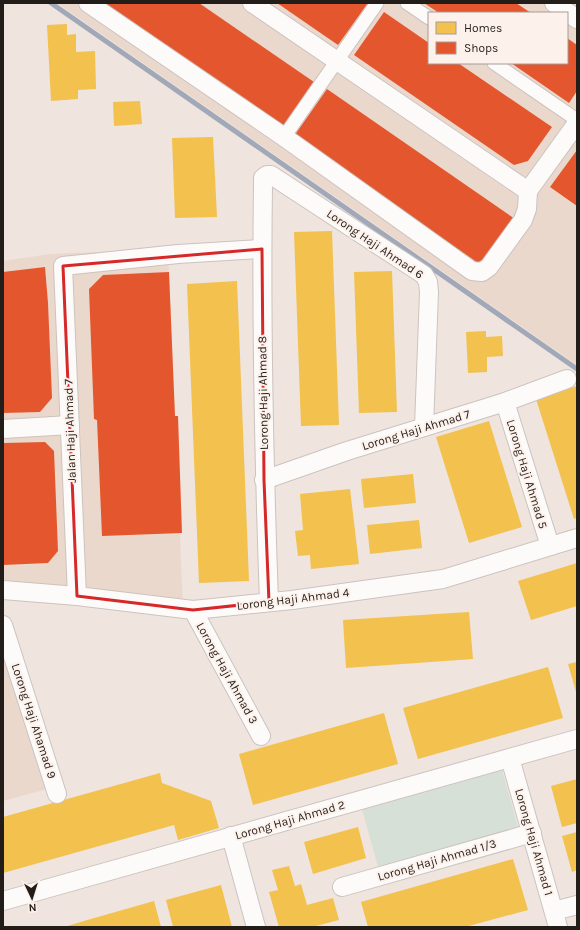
<svg xmlns="http://www.w3.org/2000/svg" width="580" height="930" font-family="Karla,sans-serif">
  <rect width="100%" height="100%" fill="#efe4de"/>
  <g fill="#ebd8cd" fill-rule="evenodd">
    <path d="M57 3H577V365ZM429 13H567V63H429Z"/>
    <path d="M168 249 183 608 3 586V261L50 254Z"/>
    <path d="M3 649 47 789 3 801Z"/>
  </g>
  <path fill="#d7e0d6" d="M502 770 518 827 378 867 362 809Z"/>
  <g fill="#f2c14e">
    <path d="M67 24V35L76 34V52L95 51 96 89 78 90V99L51 101 47 25Z"/>
    <path d="M140 101 142 124 114 126 113 102Z"/>
    <path d="M213 137 217 217 175 218 172 138Z"/>
    <path d="M332 231 339 425 301 426 294 232Z"/>
    <path d="M392 271 397 412 359 413 354 272Z"/>
    <path d="M237 281 249 581 199 583 187 284Z"/>
    <path d="M486 331V337L502 336 503 356 487 357V372L468 373 466 332Z"/>
    <path d="M577 386V518L574 519 536 399Z"/>
    <path d="M489 421 522 527 469 543 436 437Z"/>
    <path d="M413 474 416 503 364 508 361 479Z"/>
    <path d="M350 489 359 564 311 569 310 555 298 556 295 531 303 530 300 494Z"/>
    <path d="M419 520 422 548 370 554 367 525Z"/>
    <path d="M577 563V606L531 620 518 581Z"/>
    <path d="M469 612 473 659 346 668 343 620Z"/>
    <path d="M577 662V695L568 664Z"/>
    <path d="M548 667 563 718 418 759 403 708Z"/>
    <path d="M384 713 398 764 253 805 239 754Z"/>
    <path d="M160 773 162 783 211 801 219 828 178 840 174 825 3 873V817Z"/>
    <path d="M577 779V823L562 827 551 786Z"/>
    <path d="M358 827 366 858 313 874 304 842Z"/>
    <path d="M577 832V870L572 872 562 836Z"/>
    <path d="M513 859 528 910 465 927H368L361 902Z"/>
    <path d="M289 866 295 886 301 884 307 905 333 898 339 920 312 927H279L269 892 278 890 272 870Z"/>
    <path d="M221 885 232 927H173L166 900Z"/>
    <path d="M154 901 161 927H64L84 921Z"/>
  </g>
  <g fill="#e4572e">
    <path d="M100 3H199L314 82 282 128Z"/>
    <path d="M277 3H368L338 45Z"/>
    <path d="M424 3H516L531 13H439Z"/>
    <path d="M384 12 429 43V63H458L552 127 528 161 514 165 354 55Z"/>
    <path d="M567 38 577 45V91L569 103 511 63H567Z"/>
    <path d="M327 89 515 219 482 266 294 136Z"/>
    <path d="M577 150V206L550 187Z"/>
    <path d="M45 267 48 303 52 398 40 412 3 413V272Z"/>
    <path d="M169 272 175 416H178L182 533 102 536 97 420 94 419 89 289 103 275Z"/>
    <path d="M45 442 54 451 58 551 48 563 3 565V443Z"/>
  </g>
  <g fill="none" stroke-linecap="round" stroke-linejoin="round">
    <path stroke="#a1a8b8" stroke-width="5" d="M51 3 577 369"/>
    <g stroke="#cbc3be" stroke-width="15">
      <g id="pedestrian">
        <path d="M407 3 429 18"/>
        <path d="M494 63 577 120"/>
        <path d="M284 137 377 3"/>
      </g>
    </g>
    <g stroke="#cbc3be" stroke-width="20">
      <g id="minor">
        <path d="M88 3 284 137 472 271 482 272 489 267 523 220 527 209 528 191"/>
        <path d="M252 3 528 191"/>
        <path d="M554 3 577 19"/>
        <path d="M528 191 577 123"/>
        <path d="M505 402 550 546"/>
        <path d="M3 429 70 425"/>
        <path d="M264 480 347 451 505 402 567 379"/>
        <path d="M3 590 77 596 193 610 292 600 443 579 577 538"/>
        <path d="M77 596 63 266 178 254 262 249"/>
        <path d="M269 602C264 463 261 324 263 184V178L267 175H271L424 275 428 282 429 292 424 427"/>
        <path d="M193 610 261 736"/>
        <path d="M3 625 57 794"/>
        <path d="M510 758 558 927"/>
        <path d="M231 836 256 927"/>
        <path d="M342 887 532 833"/>
        <path d="M3 901 577 739"/>
        <path d="M554 911 577 905"/>
      </g>
    </g>
    <use href="#pedestrian" stroke="#fdfbfa" stroke-width="13"/>
    <use href="#minor" stroke="#fdfbfa" stroke-width="18"/>
  </g>
  <path fill="none" stroke="#d62828" stroke-width="3" stroke-linejoin="round" d="M262 249 264 480 269 602 193 610 77 596 63 266Z"/>
  <g text-anchor="middle" stroke-width="4" stroke-linejoin="round" paint-order="stroke">
    <g font-size="12" fill="#231d19" stroke="#fdf1eb">
      <text transform="translate(375 244) rotate(34)" y="4">Lorong Haji Ahmad 6</text>
      <text transform="translate(263 393) rotate(-91)" y="4">Lorong Haji Ahmad 8</text>
      <text transform="translate(416 430) rotate(-17)" y="4">Lorong Haji Ahmad 7</text>
      <text transform="translate(70 431) rotate(-92)" y="4">Jalan Haji Ahmad 7</text>
      <text transform="translate(527 474) rotate(73)" y="4">Lorong Haji Ahmad 5</text>
      <text transform="translate(293 599) rotate(-7)" y="4">Lorong Haji Ahmad 4</text>
      <text transform="translate(227 673) rotate(61)" y="4">Lorong Haji Ahmad 3</text>
      <text transform="translate(34 721) rotate(72)" y="4">Lorong Haji Ahamad 9</text>
      <text transform="translate(290 820) rotate(-16)" y="4">Lorong Haji Ahmad 2</text>
      <text transform="translate(534 842) rotate(74)" y="4">Lorong Haji Ahmad 1</text>
      <text transform="translate(437 860) rotate(-16)" y="4">Lorong Haji Ahmad 1/3</text>
    </g>
  </g>
  <rect width="580" height="930" fill="none" stroke="#231d19" stroke-width="8"/>
  <rect x="428" y="12" width="140" height="52" fill="#fdf1eb" stroke="#a69c97"/>
  <rect x="436" y="22" width="20" height="12" fill="#f2c14e" stroke="#a69c97"/>
  <text x="464" y="32" font-size="12" fill="#231d19">Homes</text>
  <rect x="436" y="42" width="20" height="12" fill="#e4572e" stroke="#a69c97"/>
  <text x="464" y="52" font-size="12" fill="#231d19">Shops</text>
  <g transform="translate(32 898) rotate(176)" stroke="#fdf1eb" stroke-width="3" paint-order="stroke">
  <path d="M0-3L7 15L0 10L-7 15Z" fill="#231d19"/>
  <text y="-6" font-size="11" font-weight="bold" text-anchor="middle" fill="#231d19">N</text>
  </g>
</svg>
